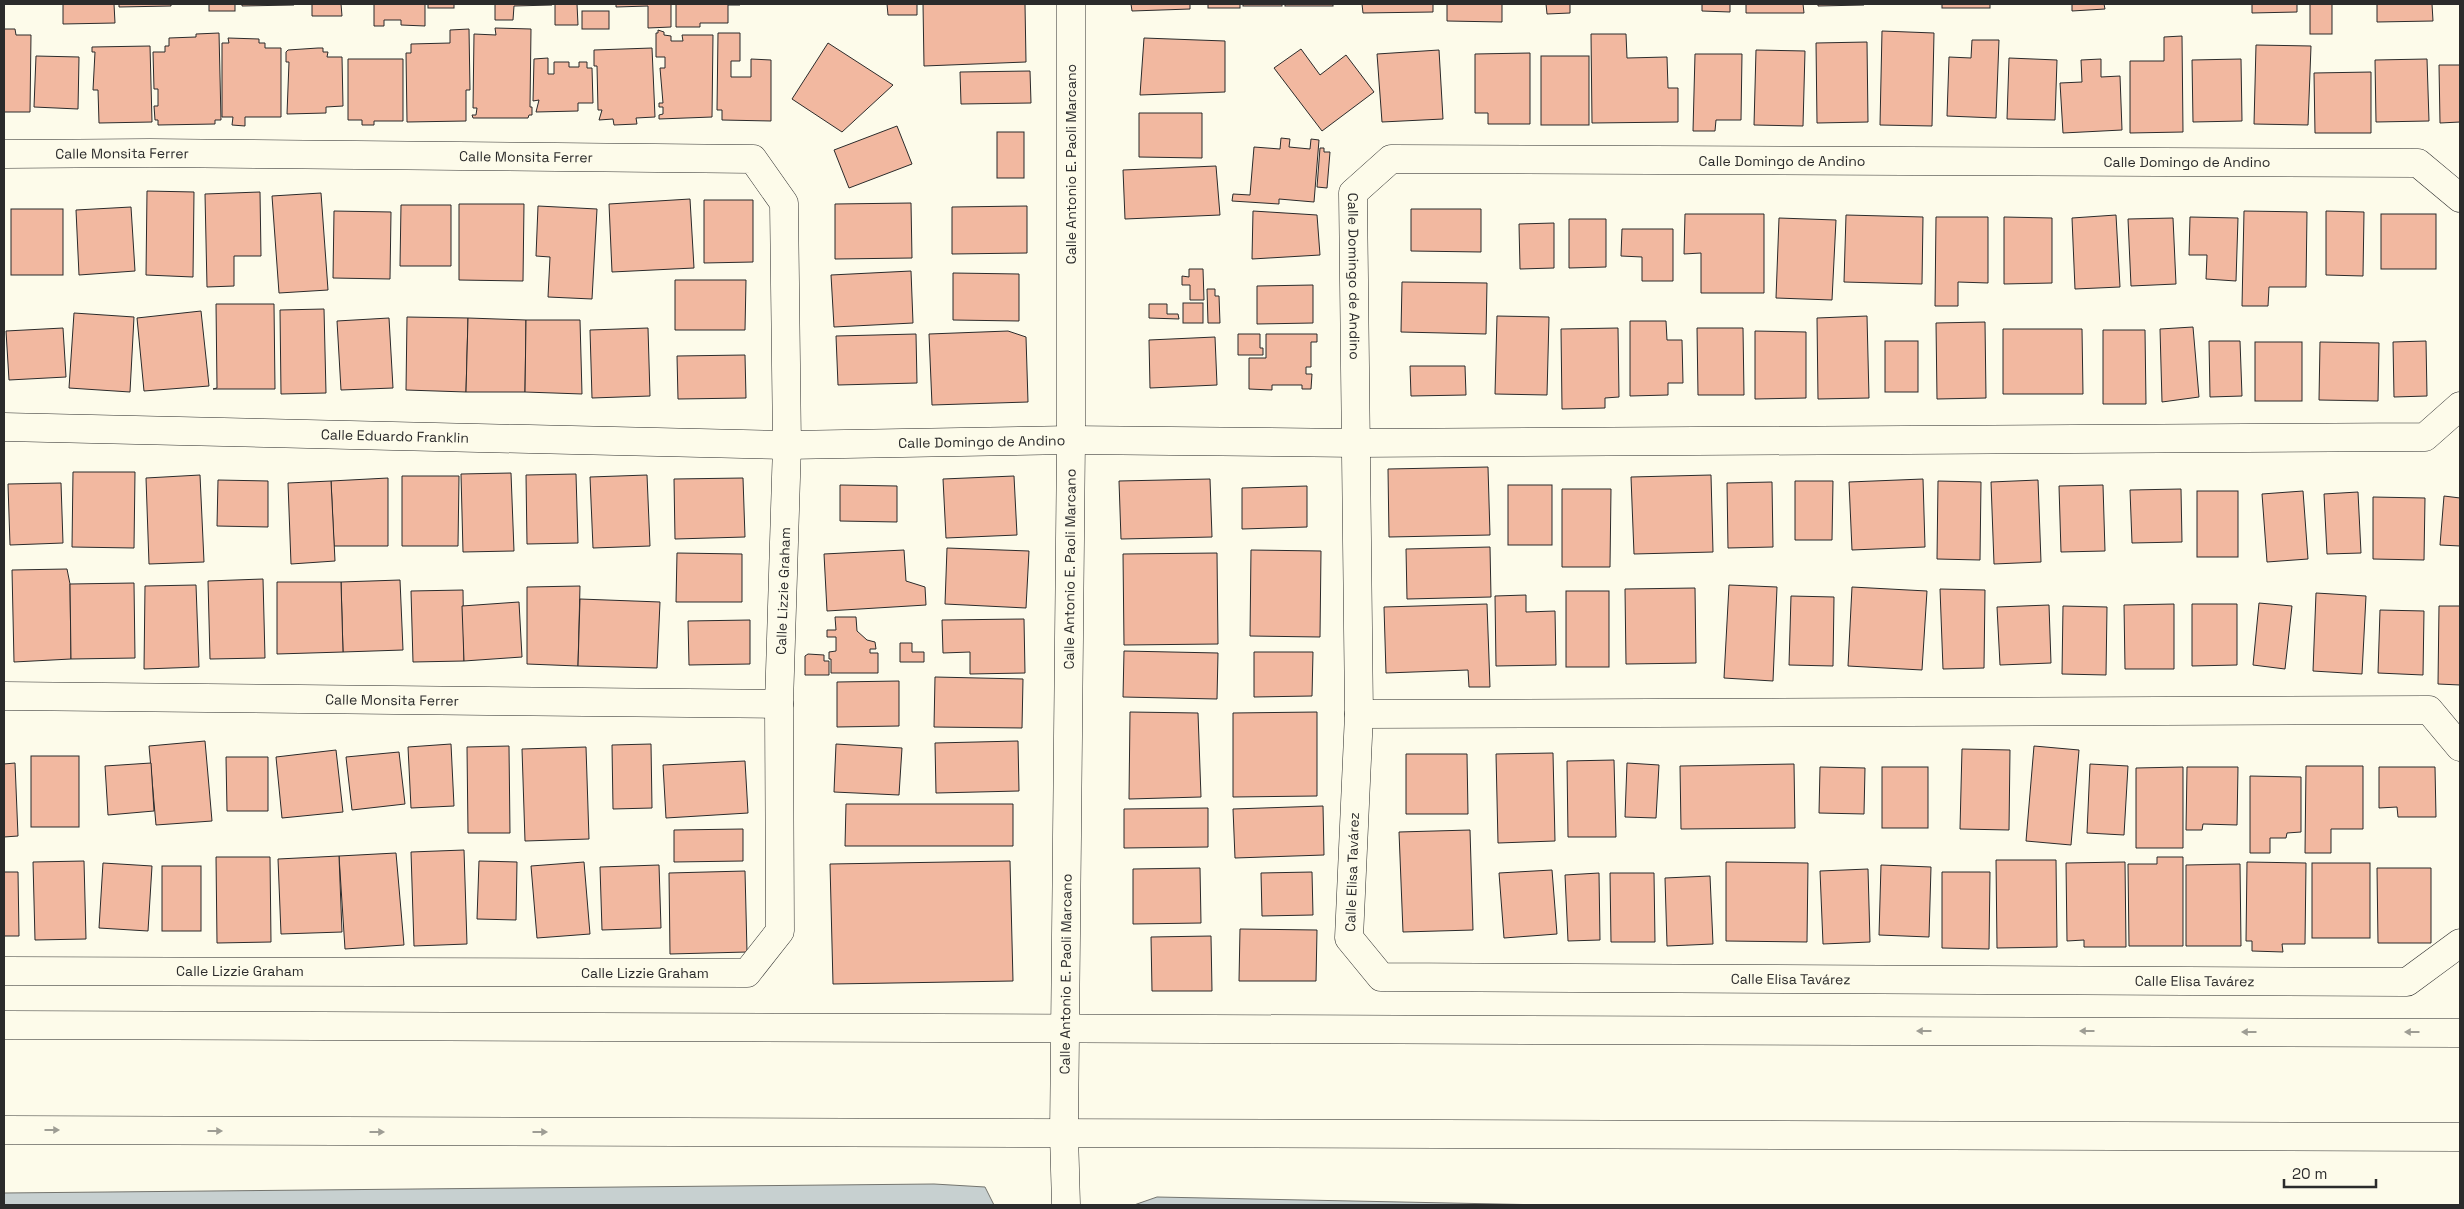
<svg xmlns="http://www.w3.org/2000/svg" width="2464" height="1209" font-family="'Space Grotesk',sans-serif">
  <rect width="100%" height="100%" fill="#fdfbea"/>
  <g fill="#c7d0d0" stroke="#74746e">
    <path d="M934 1184 985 1187 994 1205H4V1193Z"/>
    <path d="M1157 1197 1547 1205H1134Z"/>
  </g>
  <g fill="#f2b8a0" stroke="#2b2b2b">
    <path d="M63 4H114L115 23 63 24Z"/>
    <path d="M119 4H171V6L119 7Z"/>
    <rect x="209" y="4" width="26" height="7"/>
    <path d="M242 4H294V5L242 6Z"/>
    <path d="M312 4H341L342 16H312Z"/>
    <path d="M374 4H425V26L401 25V20H384V26H374Z"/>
    <rect x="428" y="4" width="26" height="4"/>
    <path d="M495 4H552V5L514 6 513 20H495Z"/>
    <path d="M555 4H577L578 25H555Z"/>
    <path d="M616 4H671V27L648 28V6L616 7Z"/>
    <path d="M676 4H740V5H728V23H700V27H676Z"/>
    <path d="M887 4H917V15H888Z"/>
    <path d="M923 4H1025L1026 62 924 66Z"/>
    <path d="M1131 4H1190V9L1132 11Z"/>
    <rect x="1208" y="4" width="32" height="4"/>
    <rect x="1243" y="4" width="39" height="2"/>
    <rect x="1285" y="4" width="48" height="2"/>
    <path d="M1362 4H1433V12L1363 13Z"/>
    <path d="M1447 4H1502V22L1447 21Z"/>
    <path d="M1546 4H1570V13L1547 14Z"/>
    <path d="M1702 4H1730V12L1702 11Z"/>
    <path d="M1746 4H1803L1804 13H1746Z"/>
    <path d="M1818 4H1864V5L1818 6Z"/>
    <rect x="1942" y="4" width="48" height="4"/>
    <path d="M2072 4H2104L2105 9 2072 11Z"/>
    <path d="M2252 4H2297V12L2252 13Z"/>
    <rect x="2310" y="4" width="22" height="30"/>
    <path d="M2377 4H2432L2433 21 2377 22Z"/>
    <rect x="582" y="11" width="27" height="18"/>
    <path d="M495 28 531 29 530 107H532V115H529L528 118H473L472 115H476L477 108H473L474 34 496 35Z"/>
    <path d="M4 29H15L16 35H31L30 112H4Z"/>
    <path d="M469 29 470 90H466V121L407 122 406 53H411V44L450 43V30Z"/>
    <path d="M658 30 664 32V35L671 36V41H683L682 35H713L712 117 659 119V115L663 114V107H659V103H663L660 68H665V57H656V33H658Z"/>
    <path d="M1882 31 1934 33 1932 126 1880 125Z"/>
    <path d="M219 33 221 120H215V124L158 125V120H155L154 106H158V89H154L153 52H165V46H169V38L196 37V34Z"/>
    <path d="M718 33H740V61H731V77H751V59L771 60V121L722 120V110H717Z"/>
    <path d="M1591 34H1626L1627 58 1667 57 1668 88H1678V122L1592 123Z"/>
    <path d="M2182 36 2183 132 2130 133V61H2164V37Z"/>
    <path d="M228 38 259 39V43H265V48H281V117H245V126L232 125 233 117H222V43H229Z"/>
    <path d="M1144 38 1225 41V92L1140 95Z"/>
    <path d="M1972 40H1999L1996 118 1947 116 1949 57 1971 58Z"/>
    <path d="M1867 42 1868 122 1817 123 1816 43Z"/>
    <path d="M828 43 893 85 842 132 792 99Z"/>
    <path d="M2256 45 2311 46 2308 125 2254 124Z"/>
    <path d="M150 46 152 122 99 123 98 90H93L95 52H92V47Z"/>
    <path d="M318 48H323V52H328L327 57H342L343 106 326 107V113L287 114 289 62H286V52L288 50Z"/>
    <path d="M652 48 655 117 636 118 637 124 614 125 613 119 599 120 602 110H598L597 66H594V50Z"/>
    <path d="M1301 49 1320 75 1346 55 1374 92 1322 131 1274 68Z"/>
    <path d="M1439 50 1443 119 1382 122 1377 54Z"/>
    <path d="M1756 50 1805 51 1803 126 1754 125Z"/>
    <path d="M1530 53V124H1488V113H1475V54Z"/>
    <path d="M1695 54H1742L1741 120H1716L1715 131H1693Z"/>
    <path d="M36 56 79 57 78 109 34 107Z"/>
    <rect x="1541" y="56" width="48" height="69"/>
    <path d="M548 58V74H554V62H569V67H579V62H587V68H592L593 103H578V111L536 112 539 100 533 101 534 59Z"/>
    <path d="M2009 58 2057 60 2055 120 2007 119Z"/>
    <path d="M348 59H403V121H374V125H362V120H348Z"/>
    <path d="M2101 59V77L2120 76 2122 130 2063 133 2060 83 2082 82 2081 60Z"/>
    <path d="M2241 59 2242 121 2193 122 2192 60Z"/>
    <path d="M2427 59 2429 121 2376 122 2375 60Z"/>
    <path d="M2439 65H2460V122L2440 123Z"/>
    <path d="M1030 71 1031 103 961 104 960 72Z"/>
    <path d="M2371 72V133H2315L2314 73Z"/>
    <path d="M1139 113H1202V158L1139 157Z"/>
    <path d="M897 126 912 164 849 188 834 150Z"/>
    <rect x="997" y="132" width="27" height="46"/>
    <path d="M1281 138 1290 139 1289 147 1310 149 1311 139 1319 140 1314 202 1279 199V204L1232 201 1233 194 1250 195 1254 147 1280 149Z"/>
    <path d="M1320 148H1324V152H1330L1327 188 1317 187Z"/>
    <path d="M1216 166 1220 215 1125 219 1123 170Z"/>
    <path d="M147 191 194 192 193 277 146 275Z"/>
    <path d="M260 192 261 256H234V286L207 287 205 194Z"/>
    <path d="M321 193 328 290 279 293 272 196Z"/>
    <path d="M690 199 694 268 612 272 609 204Z"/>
    <path d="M704 200H753V262L704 263Z"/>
    <path d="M911 203 912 258 835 259V204Z"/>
    <path d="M459 204H524L523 281 459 280Z"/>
    <path d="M401 205H451V266H400Z"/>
    <path d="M538 206 597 209 592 299 548 297 550 257 536 256Z"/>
    <path d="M1027 206V253L952 254V207Z"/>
    <path d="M131 207 135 271 79 275 76 210Z"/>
    <rect x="11" y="209" width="52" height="66"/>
    <path d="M1411 209H1481V252L1411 251Z"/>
    <path d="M334 211 391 212 390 279 333 278Z"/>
    <path d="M1253 211 1317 215 1320 255 1252 259Z"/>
    <path d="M2244 211 2307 212 2306 287H2269L2268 306H2242Z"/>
    <path d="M2326 211 2364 212 2363 276 2326 275Z"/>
    <path d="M1685 214H1764V293H1701V253L1684 254Z"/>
    <rect x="2381" y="214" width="55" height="55"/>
    <path d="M1846 215 1923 217 1922 284 1844 282Z"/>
    <path d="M2116 215 2120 287 2075 289 2072 218Z"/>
    <path d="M1936 217H1988V283L1958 282V306H1935Z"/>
    <path d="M2004 217 2052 218V283L2004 284Z"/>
    <path d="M2190 217 2238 218 2236 281 2206 279 2207 255H2189Z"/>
    <path d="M1779 218 1836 220 1832 300 1776 298Z"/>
    <path d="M2173 218 2176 284 2131 286 2128 219Z"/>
    <path d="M1569 219H1606V267L1569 268Z"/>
    <path d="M1554 223V268L1520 269 1519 224Z"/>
    <path d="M1622 229H1673V281H1642V257L1621 256Z"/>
    <path d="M1189 269H1203L1204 300H1190V285H1182V276L1189 277Z"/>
    <path d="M911 271 913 323 834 327 831 275Z"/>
    <path d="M953 273 1019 274V321L953 320Z"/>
    <path d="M675 280H746L745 330H675Z"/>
    <path d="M1402 282 1487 283 1486 334 1401 332Z"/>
    <path d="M1313 285V323L1257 324V286Z"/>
    <path d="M1207 289H1215V296H1219L1220 323H1208Z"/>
    <rect x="1183" y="303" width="20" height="20"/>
    <path d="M216 304H274L275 389H213L217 388Z"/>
    <path d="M1149 304H1167V314H1178L1179 319 1149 318Z"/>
    <path d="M324 309 326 393 281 394 280 310Z"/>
    <path d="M201 311 209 386 144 391 137 318Z"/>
    <path d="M74 313 134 317 130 392 69 388Z"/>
    <path d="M1497 316 1549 317 1547 395 1495 394Z"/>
    <path d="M1867 316 1869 398 1818 399 1817 318Z"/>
    <path d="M407 317 468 318 466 392 406 390Z"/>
    <path d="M389 318 393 388 341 390 337 321Z"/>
    <path d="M468 318 526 320 525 392H466Z"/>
    <path d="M526 320H580L582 394 525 392Z"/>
    <path d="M1630 321H1666L1667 340H1682L1683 383H1668V395L1630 396Z"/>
    <path d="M1985 322 1986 398 1937 399 1936 323Z"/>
    <path d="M2193 327 2199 397 2162 402 2160 329Z"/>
    <path d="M63 328 66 377 9 380 6 331Z"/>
    <path d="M648 328 650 396 592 398 590 330Z"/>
    <path d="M1618 328 1619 397 1605 398V408L1562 409 1561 329Z"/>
    <path d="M1697 328H1743L1744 395H1698Z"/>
    <path d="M2003 329H2082L2083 394H2003Z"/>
    <path d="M2103 330H2145L2146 404H2103Z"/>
    <path d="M1008 331 1026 337 1028 402 932 405 929 334Z"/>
    <path d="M1755 331 1806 332V398L1755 399Z"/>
    <path d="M916 334 917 383 838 385 836 336Z"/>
    <path d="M1238 334H1260V348H1263V355H1238Z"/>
    <path d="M1266 334H1317V342H1311V367H1306V374H1312L1311 389H1302V385H1272V390L1249 389V358H1266Z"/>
    <path d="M1215 337 1217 385 1150 388 1149 340Z"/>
    <rect x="1885" y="341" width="33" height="51"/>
    <path d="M2209 341H2240L2242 396 2210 397Z"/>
    <path d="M2426 341 2427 396 2394 397 2393 342Z"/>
    <rect x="2255" y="342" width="47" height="59"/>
    <path d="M2320 342 2379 343 2378 401 2319 400Z"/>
    <path d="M745 355 746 398 678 399 677 356Z"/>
    <path d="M1410 366H1465L1466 395 1411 396Z"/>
    <path d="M1488 467 1490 535 1389 537 1388 469Z"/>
    <path d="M73 472H135L134 548 72 547Z"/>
    <path d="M511 473 514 551 463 552 461 474Z"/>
    <path d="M576 474 578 543 527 544 526 475Z"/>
    <path d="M200 475 204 562 149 564 146 478Z"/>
    <path d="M647 475 650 546 593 548 590 477Z"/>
    <path d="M1711 475 1713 552 1634 554 1631 477Z"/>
    <path d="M402 476H459L458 546H402Z"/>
    <path d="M1014 476 1017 535 946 538 943 479Z"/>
    <path d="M388 478V546H334L331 481Z"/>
    <path d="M743 478 745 537 675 539 674 479Z"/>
    <path d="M1210 479 1212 537 1121 539 1119 481Z"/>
    <path d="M1923 479 1925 547 1852 550 1849 482Z"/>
    <path d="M218 480 268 481V527L217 526Z"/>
    <path d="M2038 480 2041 562 1994 564 1991 482Z"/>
    <path d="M331 481 335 561 291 564 288 483Z"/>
    <path d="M1795 481H1833L1832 540H1795Z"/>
    <path d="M1938 481 1981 482 1980 560 1937 559Z"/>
    <path d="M1772 482 1773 547 1728 548 1727 483Z"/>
    <path d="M61 483 63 543 10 545 8 484Z"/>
    <path d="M840 485 897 486V522L840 521Z"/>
    <rect x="1508" y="485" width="44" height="60"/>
    <path d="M2103 485 2105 551 2061 552 2059 486Z"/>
    <path d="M1307 486V527L1242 529V488Z"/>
    <path d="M1562 489H1611L1610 567H1562Z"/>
    <path d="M2181 489 2182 542 2132 543 2130 490Z"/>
    <rect x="2197" y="491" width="41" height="66"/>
    <path d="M2303 491 2308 559 2267 562 2262 494Z"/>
    <path d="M2358 492 2361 553 2327 554 2324 494Z"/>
    <path d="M2444 496 2460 498V546L2440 545Z"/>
    <path d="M2373 497 2425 498 2424 560 2373 559Z"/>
    <path d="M1490 547 1491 597 1407 599 1406 549Z"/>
    <path d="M947 548 1029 551 1026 608 945 604Z"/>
    <path d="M904 550 906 581 925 587 926 605 827 611 824 554Z"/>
    <path d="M1251 550 1321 551 1320 637 1250 636Z"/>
    <path d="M677 553 742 554V602H676Z"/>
    <path d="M1217 553 1218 644 1124 645 1123 554Z"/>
    <path d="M67 569 70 584 71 659 14 662 12 570Z"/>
    <path d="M263 579 265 658 210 659 208 581Z"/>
    <path d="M400 580 403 650 343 652 341 582Z"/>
    <path d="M277 582H341L343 652 277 654Z"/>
    <path d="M134 583 135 658 71 659 70 584Z"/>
    <path d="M196 585 199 667 144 669 145 586Z"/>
    <path d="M1729 585 1777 587 1773 681 1724 678Z"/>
    <path d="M580 586 578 666 527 664V587Z"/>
    <path d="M1852 587 1927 591 1922 670 1848 666Z"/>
    <path d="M1695 588 1696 663 1626 664 1625 589Z"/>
    <path d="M1940 589 1985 590 1984 668 1943 669Z"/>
    <path d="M463 590 464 661 413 662 411 591Z"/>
    <rect x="1566" y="591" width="43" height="76"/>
    <path d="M2316 593 2366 596 2362 674 2313 671Z"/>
    <path d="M1526 595V612L1555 611 1556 665 1496 666 1495 596Z"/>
    <path d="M1791 596 1834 597 1833 666 1789 665Z"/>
    <path d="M580 599 660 602 657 668 578 666Z"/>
    <path d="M519 602 522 657 464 661 462 606Z"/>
    <path d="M2259 603 2292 606 2285 669 2253 665Z"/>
    <path d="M1487 604 1490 687H1469L1468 670 1386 673 1384 607Z"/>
    <path d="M2174 604V669H2125L2124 605Z"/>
    <path d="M2192 604H2237V665L2192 666Z"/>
    <path d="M2049 605 2051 663 2000 665 1997 607Z"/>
    <path d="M2063 606 2107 607 2106 675 2062 674Z"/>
    <path d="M2439 606H2460V685L2438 684Z"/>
    <path d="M2380 610 2424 611 2423 675 2378 673Z"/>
    <path d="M835 617H856L857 631 867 640 875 642 876 649H870V653H878V673H831V659H829V652L836 651V637H827V630H836Z"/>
    <path d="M1024 619 1025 673 970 674V652L943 653 942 620Z"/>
    <path d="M750 620V664L689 665 688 621Z"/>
    <path d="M900 643H912V652H924V662H900Z"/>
    <path d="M1124 651 1218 653 1217 699 1123 697Z"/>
    <path d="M1254 652H1313L1312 696 1254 697Z"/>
    <path d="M808 654 824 655V661H829V675H805V656Z"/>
    <path d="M935 677 1023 679 1022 728 934 727Z"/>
    <path d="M899 681V726L837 727V682Z"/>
    <path d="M1130 712 1198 713 1201 797 1129 799Z"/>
    <path d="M1317 712V796L1233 797V713Z"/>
    <path d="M205 741 212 821 156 825 149 746Z"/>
    <path d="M1018 741 1019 791 936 793 935 743Z"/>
    <path d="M451 744 454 806 411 808 408 747Z"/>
    <path d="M651 744 652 808 613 809 612 745Z"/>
    <path d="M836 744 902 748 899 795 834 792Z"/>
    <path d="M509 746 510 833H468L467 747Z"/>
    <path d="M2034 746 2079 750 2071 845 2026 841Z"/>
    <path d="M586 747 589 839 525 841 522 749Z"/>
    <path d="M1962 749 2010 750 2009 830 1960 829Z"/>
    <path d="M336 750 343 812 282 818 276 757Z"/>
    <path d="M399 752 405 804 352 810 346 757Z"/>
    <path d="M1553 753 1555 841 1498 843 1496 754Z"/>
    <path d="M1406 754H1467L1468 814H1406Z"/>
    <rect x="31" y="756" width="48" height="71"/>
    <path d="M226 757H268V811H227Z"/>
    <path d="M1614 760 1616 837H1568L1567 761Z"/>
    <path d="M745 761 748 813 666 818 663 765Z"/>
    <path d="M15 763 18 836 4 837V764Z"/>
    <path d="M151 763 154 811 108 815 105 766Z"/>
    <path d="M1627 763 1659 765 1656 818 1625 817Z"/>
    <path d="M1794 764 1795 828 1681 829 1680 766Z"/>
    <path d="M2090 764 2128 766 2124 835 2087 833Z"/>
    <path d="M2306 766H2363V829H2331V853H2305Z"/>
    <path d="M1820 767 1865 768 1864 814 1819 813Z"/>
    <rect x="1882" y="767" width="46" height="61"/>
    <path d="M2183 767V848H2136V768Z"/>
    <path d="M2187 767H2238L2237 825 2203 824 2202 830H2186Z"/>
    <path d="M2379 767H2435L2436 817H2398L2397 807 2379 808Z"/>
    <path d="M2250 776 2301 777V832L2287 833 2286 838H2270V853H2250Z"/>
    <path d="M846 804H1013V846H845Z"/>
    <path d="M1323 806 1324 855 1235 858 1233 809Z"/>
    <path d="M1208 808V847L1124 848V809Z"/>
    <path d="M743 829V861L674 862V830Z"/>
    <path d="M1470 830 1473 930 1403 932 1399 832Z"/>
    <path d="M464 850 467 944 414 946 411 852Z"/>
    <path d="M396 853 404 945 345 949 339 856Z"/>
    <path d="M339 856 342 932 281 934 278 859Z"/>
    <path d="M216 857H270L271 942 217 943Z"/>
    <path d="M2157 857H2183V946H2129L2128 864H2157Z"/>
    <path d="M1996 860H2056L2057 947 1997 948Z"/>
    <path d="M84 861 86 939 35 940 33 862Z"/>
    <path d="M479 861 517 862 516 920 477 919Z"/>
    <path d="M1010 861 1013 981 833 984 830 864Z"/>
    <path d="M584 862 590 934 537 938 531 866Z"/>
    <path d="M1726 862 1808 863 1807 942 1726 941Z"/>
    <path d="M2125 862 2126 947H2084V940L2067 941 2066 863Z"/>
    <path d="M2247 862 2306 863 2305 944H2282L2283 952 2252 951V941H2246Z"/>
    <path d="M103 863 152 866 148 931 99 928Z"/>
    <rect x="2312" y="863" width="58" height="75"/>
    <path d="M2240 864 2241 946H2186V865Z"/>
    <path d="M659 865 661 928 602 930 600 867Z"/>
    <path d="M1881 865 1931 867 1929 937 1879 935Z"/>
    <rect x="162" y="866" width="39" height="65"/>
    <path d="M1200 868 1201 923 1133 924V869Z"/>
    <path d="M2377 868H2431V943H2378Z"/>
    <path d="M1868 869 1870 942 1823 944 1820 871Z"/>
    <path d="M1552 870 1557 934 1504 938 1499 873Z"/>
    <path d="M745 871 747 952 670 954 669 873Z"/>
    <path d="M4 872H18L19 936H4Z"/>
    <path d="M1312 872 1313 915 1262 916 1261 873Z"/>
    <path d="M1942 872H1990L1989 949 1942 948Z"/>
    <path d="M1599 873 1600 940 1568 941 1565 875Z"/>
    <path d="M1610 873H1654L1655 942H1611Z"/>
    <path d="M1710 876 1713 944 1667 946 1665 878Z"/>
    <path d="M1240 929 1317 930 1316 981H1239Z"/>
    <path d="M1211 936 1212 991H1152L1151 937Z"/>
  </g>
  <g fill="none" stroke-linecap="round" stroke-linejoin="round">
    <g stroke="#2b2b2b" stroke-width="29">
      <g id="street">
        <path id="s1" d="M4 154 150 153 753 159 784 203 787 445 779 704 780 931 747 973 4 971"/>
        <path id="s2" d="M2460 198 2418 163 1391 159 1353 193 1359 714 1349 938 1381 977 2407 982 2460 943"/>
        <path id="s3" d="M4 427 787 445 1071 440 1355 443 2425 437 2460 406"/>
        <path id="s4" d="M4 696 779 704"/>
        <path d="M1359 714 2429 710 2460 747"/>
      </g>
    </g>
    <g stroke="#2b2b2b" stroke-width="29">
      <g id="secondary">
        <path d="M4 1025 2460 1033"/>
        <path d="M4 1130 2460 1137"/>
        <path id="s5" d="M1066 1205 1064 1134 1071 440V4"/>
      </g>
    </g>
    <use href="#street" stroke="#fdfbea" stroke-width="28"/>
    <use href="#secondary" stroke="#fdfbea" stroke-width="28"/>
  </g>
  <defs><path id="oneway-solid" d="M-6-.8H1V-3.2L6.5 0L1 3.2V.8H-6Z" transform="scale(1.25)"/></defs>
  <g fill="#9e9d94">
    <use href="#oneway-solid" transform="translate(1924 1031) rotate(-180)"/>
    <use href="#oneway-solid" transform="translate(2087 1031) rotate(-180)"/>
    <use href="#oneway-solid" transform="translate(2249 1032) rotate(-180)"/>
    <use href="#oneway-solid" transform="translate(2412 1032) rotate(-180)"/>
    <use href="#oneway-solid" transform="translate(52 1130)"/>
    <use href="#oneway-solid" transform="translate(215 1131)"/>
    <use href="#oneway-solid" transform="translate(377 1132)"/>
    <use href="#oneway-solid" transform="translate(540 1132)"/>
  </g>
  <g text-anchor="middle" stroke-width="4" stroke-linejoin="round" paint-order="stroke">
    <g font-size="14" fill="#2b2b2b" stroke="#fdfbea">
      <text dy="5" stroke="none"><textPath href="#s1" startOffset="118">Calle Monsita Ferrer</textPath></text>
      <text dy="5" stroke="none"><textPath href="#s1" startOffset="522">Calle Monsita Ferrer</textPath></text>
      <text x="1782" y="166">Calle Domingo de Andino</text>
      <text x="2187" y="167">Calle Domingo de Andino</text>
      <text transform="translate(1071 164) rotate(-90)" y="5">Calle Antonio E. Paoli Marcano</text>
      <text dy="5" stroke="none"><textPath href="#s2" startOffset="1216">Calle Domingo de Andino</textPath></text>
      <text dy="5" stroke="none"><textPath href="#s3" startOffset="391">Calle Eduardo Franklin</textPath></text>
      <text dy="5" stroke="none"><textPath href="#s3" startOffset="978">Calle Domingo de Andino</textPath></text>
      <text dy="5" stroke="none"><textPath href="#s5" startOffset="636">Calle Antonio E. Paoli Marcano</textPath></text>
      <text transform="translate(783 591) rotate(-88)" y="5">Calle Lizzie Graham</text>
      <text dy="5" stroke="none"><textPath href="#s4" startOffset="388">Calle Monsita Ferrer</textPath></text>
      <text transform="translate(1352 872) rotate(-88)" y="5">Calle Elisa Tavárez</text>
      <text x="240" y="976">Calle Lizzie Graham</text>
      <text x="645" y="978">Calle Lizzie Graham</text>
      <text dy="5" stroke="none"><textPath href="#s5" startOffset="231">Calle Antonio E. Paoli Marcano</textPath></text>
      <text dy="5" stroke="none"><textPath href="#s2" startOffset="2338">Calle Elisa Tavárez</textPath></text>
      <text dy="5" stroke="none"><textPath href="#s2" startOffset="2742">Calle Elisa Tavárez</textPath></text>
    </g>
  </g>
  <rect width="2464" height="1209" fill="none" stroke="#2b2b2b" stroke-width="10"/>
  <path d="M2284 1179v8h92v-8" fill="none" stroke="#2b2b2b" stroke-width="2.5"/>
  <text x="2292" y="1179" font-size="15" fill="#2b2b2b" stroke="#fdfbea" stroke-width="4" paint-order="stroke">20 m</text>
</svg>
